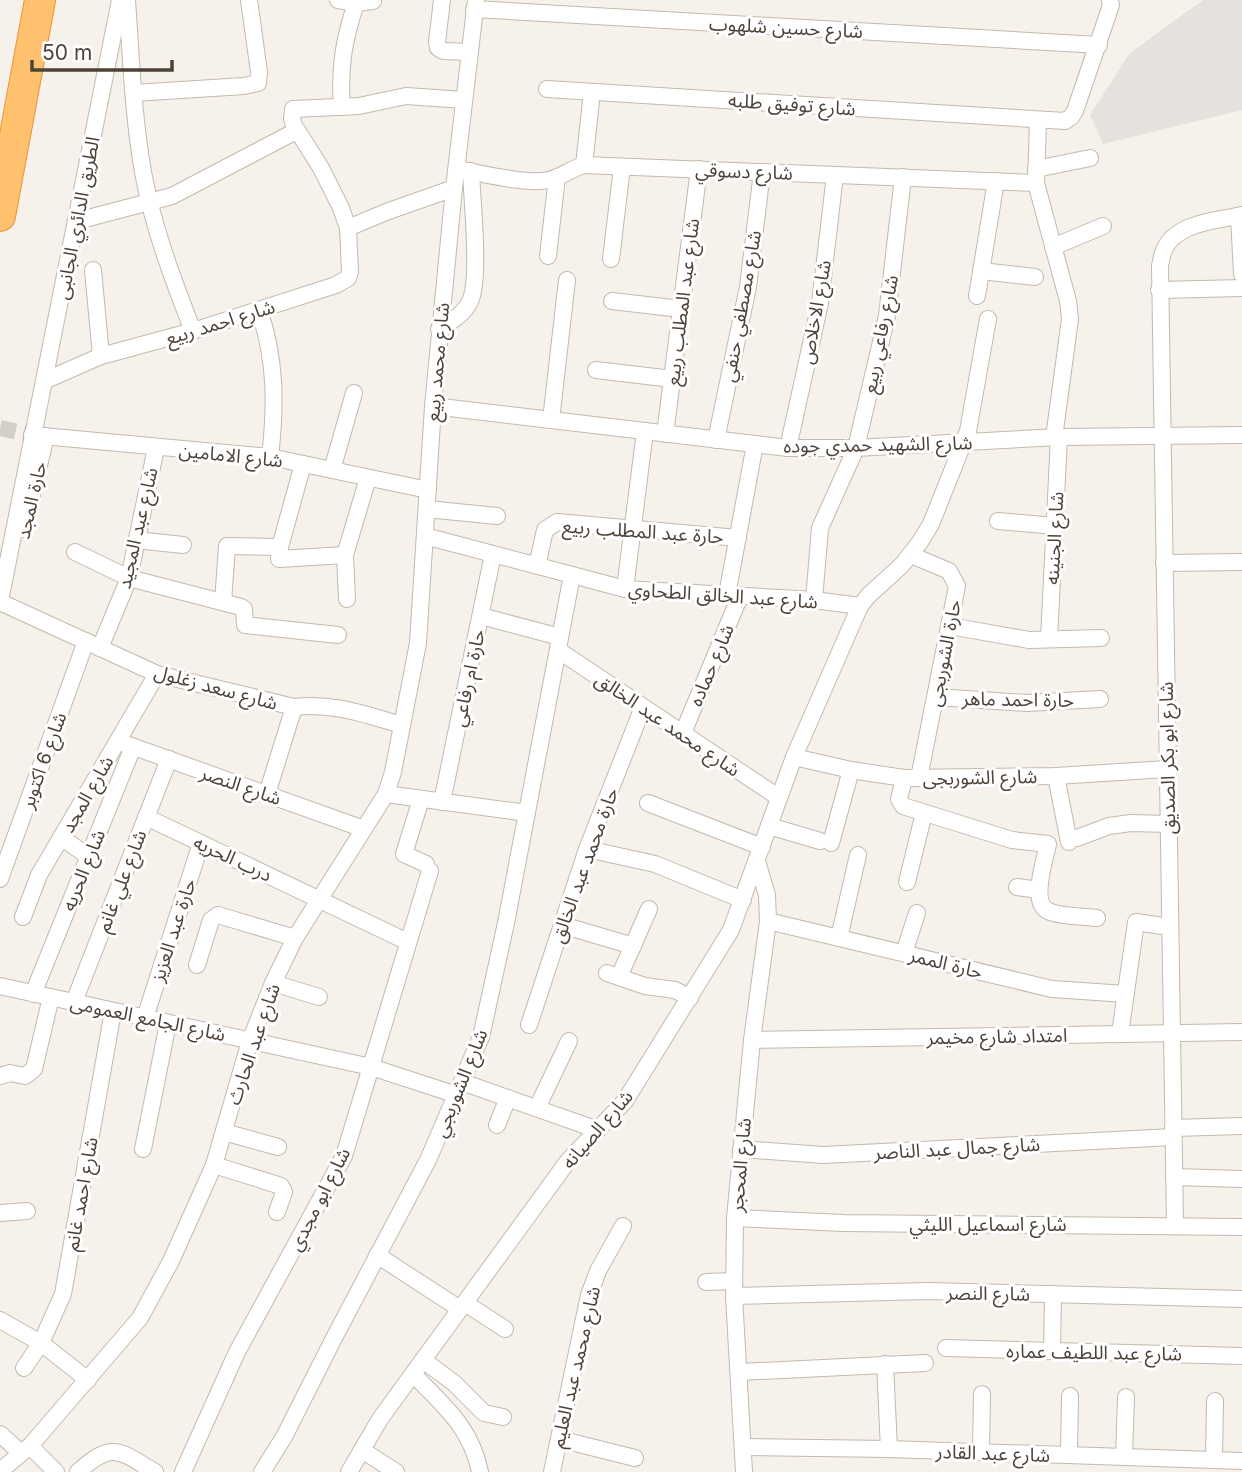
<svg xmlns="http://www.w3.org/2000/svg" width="1242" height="1472" font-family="Inter,'Noto Sans Arabic',sans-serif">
  <rect width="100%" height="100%" fill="#f6f2eb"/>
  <path fill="#e6e1dc" d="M1203 0H1242V110L1103 144 1090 115 1130 53Z"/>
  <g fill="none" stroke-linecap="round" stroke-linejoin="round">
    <path stroke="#d4cfc7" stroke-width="16" stroke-dasharray="16 8" stroke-linecap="butt" d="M0 428 32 435"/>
    <g stroke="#c3b9ac" stroke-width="18">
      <g id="street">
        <path d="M127 0C131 57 133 115 143 172 153 227 173 280 193 331"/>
        <path d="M338 0 356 3 373 1"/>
        <path d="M442 0 437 42 438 48 443 51 470 52"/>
        <path d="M474 9 1099 45"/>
        <path d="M547 89 1065 121 1071 117 1075 111 1111 5 1110 0"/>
        <path d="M134 93 244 86 258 83 259 72 249 0"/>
        <path d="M342 107C339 66 344 39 357 0"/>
        <path d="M1038 120 1036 183 1068 301 1070 319 1054 438"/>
        <path d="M584 165 592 92"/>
        <path d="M457 169C481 173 526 185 549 180 561 177 571 169 584 165L1036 183"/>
        <path d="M1036 169 1090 158"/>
        <path d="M1239 216 1242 274"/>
        <path d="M77 221 172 196 296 131 292 119 293 109 359 106 406 96 464 100"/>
        <path d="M348 228 386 212 454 188 476 0"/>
        <path d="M1053 247 1103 226"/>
        <path d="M548 256 557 177"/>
        <path d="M611 259 622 167"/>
        <path d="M93 270 101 356"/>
        <path d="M981 271 1035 277"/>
        <path d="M1159 290 1242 288"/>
        <path d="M977 296 996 181"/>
        <path d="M612 301 681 309"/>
        <path d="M259 310C276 359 276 405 270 457"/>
        <path d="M439 329C452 321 465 314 471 299 480 275 472 200 471 171"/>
        <path d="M596 370 672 379"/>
        <path d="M44 381 101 356 193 331 336 285 348 278 350 272 348 228 341 208 321 168 297 130"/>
        <path d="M433 406 788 448H856L1059 437 1242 435"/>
        <path d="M551 420 567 280"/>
        <path d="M665 434 699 169"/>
        <path d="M32 435 270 457 428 490"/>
        <path d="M716 440 748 287 762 172"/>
        <path d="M788 448 820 303 835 175"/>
        <path d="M303 464 280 547 279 559 345 555"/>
        <path d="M332 470 354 393"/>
        <path d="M427 509 497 516"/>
        <path d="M998 521 1055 526"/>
        <path d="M24 529 46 436"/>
        <path d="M425 536 625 589 814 600 860 606"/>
        <path d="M136 540 183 545"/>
        <path d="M75 552 129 578 241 607 244 609 245 625 338 635"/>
        <path d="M911 555 949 571 957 586 919 778"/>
        <path d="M1164 563 1242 562"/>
        <path d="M537 566 545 530 557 522 738 538"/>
        <path d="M625 589 645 431"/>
        <path d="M727 595 755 444"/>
        <path d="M347 599 345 555 368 478"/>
        <path d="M814 600 820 528 856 448 887 316 903 177"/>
        <path d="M0 601 120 0"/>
        <path d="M0 602 157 674 294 707C332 702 366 715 402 725"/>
        <path d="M223 602 227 546 280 547"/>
        <path d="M481 616 560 637"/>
        <path d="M950 626 1029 640 1101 638"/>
        <path d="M1049 639 1059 437"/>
        <path d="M100 648 129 578 156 448"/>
        <path d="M558 650 778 797"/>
        <path d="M936 697 1027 703 1100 699"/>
        <path d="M683 733 740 596"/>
        <path d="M123 743 364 829"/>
        <path d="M794 757 851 770 904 778 1056 776 1167 769"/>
        <path d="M1056 776 1069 842"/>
        <path d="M904 778 899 799 903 806 1012 840 1048 844C1045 860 1030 902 1048 911 1061 917 1083 916 1097 918"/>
        <path d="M267 794 294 707"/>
        <path d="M386 794 527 813"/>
        <path d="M421 799 404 854 426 864"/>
        <path d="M442 802 493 554"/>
        <path d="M648 803 762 847"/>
        <path d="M146 817 408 942"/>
        <path d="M769 826 820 841"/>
        <path d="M61 837 89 857"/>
        <path d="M1077 838 1109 826 1131 823 1168 824"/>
        <path d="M831 843 851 770"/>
        <path d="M587 849 655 864 743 900"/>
        <path d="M0 879 86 641"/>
        <path d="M907 882 924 813"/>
        <path d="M1017 887 1039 890"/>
        <path d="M23 917 39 875 157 674"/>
        <path d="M768 921 1052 989 1126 994"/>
        <path d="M562 925 633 946"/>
        <path d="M839 938 858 855"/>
        <path d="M904 953 917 913"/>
        <path d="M197 965 211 920 218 915 295 938"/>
        <path d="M607 973 645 986 675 990 690 998"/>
        <path d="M619 977 649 909"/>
        <path d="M273 983 319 997"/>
        <path d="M0 986 371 1067 457 1095"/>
        <path d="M33 994 133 747"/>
        <path d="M74 1002 169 759"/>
        <path d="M145 1018 201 843"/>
        <path d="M529 1025 587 849 643 707"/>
        <path d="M1120 1034 1136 922 1169 927"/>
        <path d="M752 1040 1242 1032"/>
        <path d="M0 1076 10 1073 25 1076 34 1069 51 997"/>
        <path d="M462 1082 598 1130"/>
        <path d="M537 1108 569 1041"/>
        <path d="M497 1125 508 1098"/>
        <path d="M1173 1128 1242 1126"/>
        <path d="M224 1132 278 1147"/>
        <path d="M143 1149 168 1023"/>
        <path d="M741 1149 823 1155 1173 1137"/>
        <path d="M214 1165 281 1186 284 1192 277 1212"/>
        <path d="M1174 1177 1242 1179"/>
        <path d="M0 1213 27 1211"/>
        <path d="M735 1218 843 1223 1242 1227"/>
        <path d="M1175 1225 1160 266C1161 261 1162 254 1164 250 1176 222 1217 221 1242 215"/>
        <path d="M377 1255 460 1309"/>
        <path d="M706 1282 734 1281"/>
        <path d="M734 1296 927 1291 1242 1299"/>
        <path d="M465 1303 505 1329"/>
        <path d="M0 1320 41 1343 88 1380"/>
        <path d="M946 1348 1242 1356"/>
        <path d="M1052 1351 1053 1294"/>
        <path d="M423 1360 454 1383 484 1413 503 1417"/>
        <path d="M885 1364 889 1449"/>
        <path d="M24 1368 41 1343 63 1294 113 1011"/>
        <path d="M739 1372 925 1363"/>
        <path d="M413 1374C443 1405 471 1427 480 1472"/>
        <path d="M0 1434 21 1453"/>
        <path d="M559 1439 635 1458"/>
        <path d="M30 1446 56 1472"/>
        <path d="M744 1447 889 1449 1242 1461"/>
        <path d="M362 1450 396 1472"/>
        <path d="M981 1452 982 1394"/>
        <path d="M1069 1455 1070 1396"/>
        <path d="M1124 1457 1126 1397"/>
        <path d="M1214 1460 1215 1401"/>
        <path d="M0 1471 30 1446 140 1318 171 1261 214 1165 250 1041 273 983 295 938 386 794 393 772 418 643 433 406 454 188"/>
        <path d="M78 1472C113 1440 119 1451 155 1472"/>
        <path d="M183 1472 237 1352 344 1156 430 871"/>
        <path d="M262 1472 284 1437 334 1338 428 1160 481 1037 506 923 572 575"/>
        <path d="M349 1472 380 1419 568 1161 625 1101 731 930 794 757 860 606 869 595 902 565 920 542 931 524 968 431 988 319"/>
        <path d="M552 1472 589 1295 598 1271 623 1226"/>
        <path d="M744 1472 734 1296 735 1218 752 1040 768 921 767 895 757 861"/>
      </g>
    </g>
    <g stroke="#ea9532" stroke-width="32">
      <path id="highway" d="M0 216 40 0"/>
    </g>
    <use href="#street" stroke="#fff" stroke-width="16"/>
    <use href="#highway" stroke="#ffc16e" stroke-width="30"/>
  </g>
  <g text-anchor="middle" stroke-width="6" stroke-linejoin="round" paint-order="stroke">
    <g font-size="19" fill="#4c4238" stroke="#fff">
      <text transform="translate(786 27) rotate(3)" y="7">شارع حسين شلهوب</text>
      <text transform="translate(792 104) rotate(4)" y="7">شارع توفيق طلبه</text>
      <text transform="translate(744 171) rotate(2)" y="7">شارع دسوقي</text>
      <text transform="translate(77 218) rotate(-79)" y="7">الطريق الدائري الجانبى</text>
      <text transform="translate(682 302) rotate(-83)" y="7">شارع عبد المطلب ربيع</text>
      <text transform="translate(741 306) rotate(-80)" y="7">شارع مصطفي حنفي</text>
      <text transform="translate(815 312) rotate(-80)" y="7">شارع الاخلاص</text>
      <text transform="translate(220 322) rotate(-17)" y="7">شارع احمد ربيع</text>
      <text transform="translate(880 334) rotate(-79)" y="7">شارع رفاعي ربيع</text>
      <text transform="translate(437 362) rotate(-85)" y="7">شارع محمد ربيع</text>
      <text transform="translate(878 444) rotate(-1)" y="7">شارع الشهيد حمدي جوده</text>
      <text transform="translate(231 455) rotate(6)" y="7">شارع الامامين</text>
      <text transform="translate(31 500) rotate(-77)" y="7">حارة المجد</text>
      <text transform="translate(137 528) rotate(-77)" y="7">شارع عبد المجيد</text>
      <text transform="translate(643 531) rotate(4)" y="7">حارة عبد المطلب ربيع</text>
      <text transform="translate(1054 538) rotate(-87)" y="7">شارع الجنينه</text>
      <text transform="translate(723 595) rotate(4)" y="7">شارع عبد الخالق الطحاوي</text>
      <text transform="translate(944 653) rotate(-79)" y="7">حارة الشوربجى</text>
      <text transform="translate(711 665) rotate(-67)" y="7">شارع حماده</text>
      <text transform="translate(468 678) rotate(-78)" y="7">حارة ام رفاعي</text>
      <text transform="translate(216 687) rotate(15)" y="7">شارع سعد زغلول</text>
      <text transform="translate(1018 699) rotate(1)" y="7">حارة احمد ماهر</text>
      <text transform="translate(668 724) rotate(34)" y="7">شارع محمد عبد الخالق</text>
      <text transform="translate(1167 758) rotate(-91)" y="7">شارع ابو بكر الصديق</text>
      <text transform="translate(43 760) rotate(-70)" y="7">شارع 6 اكتوبر</text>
      <text transform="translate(980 777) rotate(-1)" y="7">شارع الشوربجى</text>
      <text transform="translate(241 785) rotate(19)" y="7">شارع النصر</text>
      <text transform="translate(87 794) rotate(-60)" y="7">شارع المجد</text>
      <text transform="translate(233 858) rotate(25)" y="7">درب الحريه</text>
      <text transform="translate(584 865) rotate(-70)" y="7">حارة محمد عبد الخالق</text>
      <text transform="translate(83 870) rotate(-68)" y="7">شارع الحريه</text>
      <text transform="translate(121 881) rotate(-69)" y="7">شارع علي غانم</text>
      <text transform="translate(173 930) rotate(-72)" y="7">حارة عبد العزيز</text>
      <text transform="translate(946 963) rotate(14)" y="7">حارة الممر</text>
      <text transform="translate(148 1018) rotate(12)" y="7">شارع الجامع العمومى</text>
      <text transform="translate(997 1036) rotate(-1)" y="7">امتداد شارع مخيمر</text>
      <text transform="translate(253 1044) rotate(-71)" y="7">شارع عبد الحارث</text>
      <text transform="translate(460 1083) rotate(-68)" y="7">شارع الشوربجي</text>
      <text transform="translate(597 1129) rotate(-49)" y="7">شارع الصيانه</text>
      <text transform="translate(957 1148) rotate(-3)" y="7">شارع جمال عبد الناصر</text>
      <text transform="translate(740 1165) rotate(-85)" y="7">شارع المحجر</text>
      <text transform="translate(81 1194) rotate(-80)" y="7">شارع احمد غانم</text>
      <text transform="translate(319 1199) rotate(-63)" y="7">شارع ابو مجدي</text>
      <text x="988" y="1231">شارع اسماعيل الليثي</text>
      <text transform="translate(988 1293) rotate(1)" y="7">شارع النصر</text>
      <text transform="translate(1094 1352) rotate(1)" y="7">شارع عبد اللطيف عماره</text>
      <text transform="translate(575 1367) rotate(-77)" y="7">شارع محمد عبد العليم</text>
      <text transform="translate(993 1453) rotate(2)" y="7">شارع عبد القادر</text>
    </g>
  </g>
  <path d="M32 60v10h140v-10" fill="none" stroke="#4c4238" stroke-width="3.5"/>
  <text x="42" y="60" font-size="21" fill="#4c4238" stroke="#ffffff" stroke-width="5" paint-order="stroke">50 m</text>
</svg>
